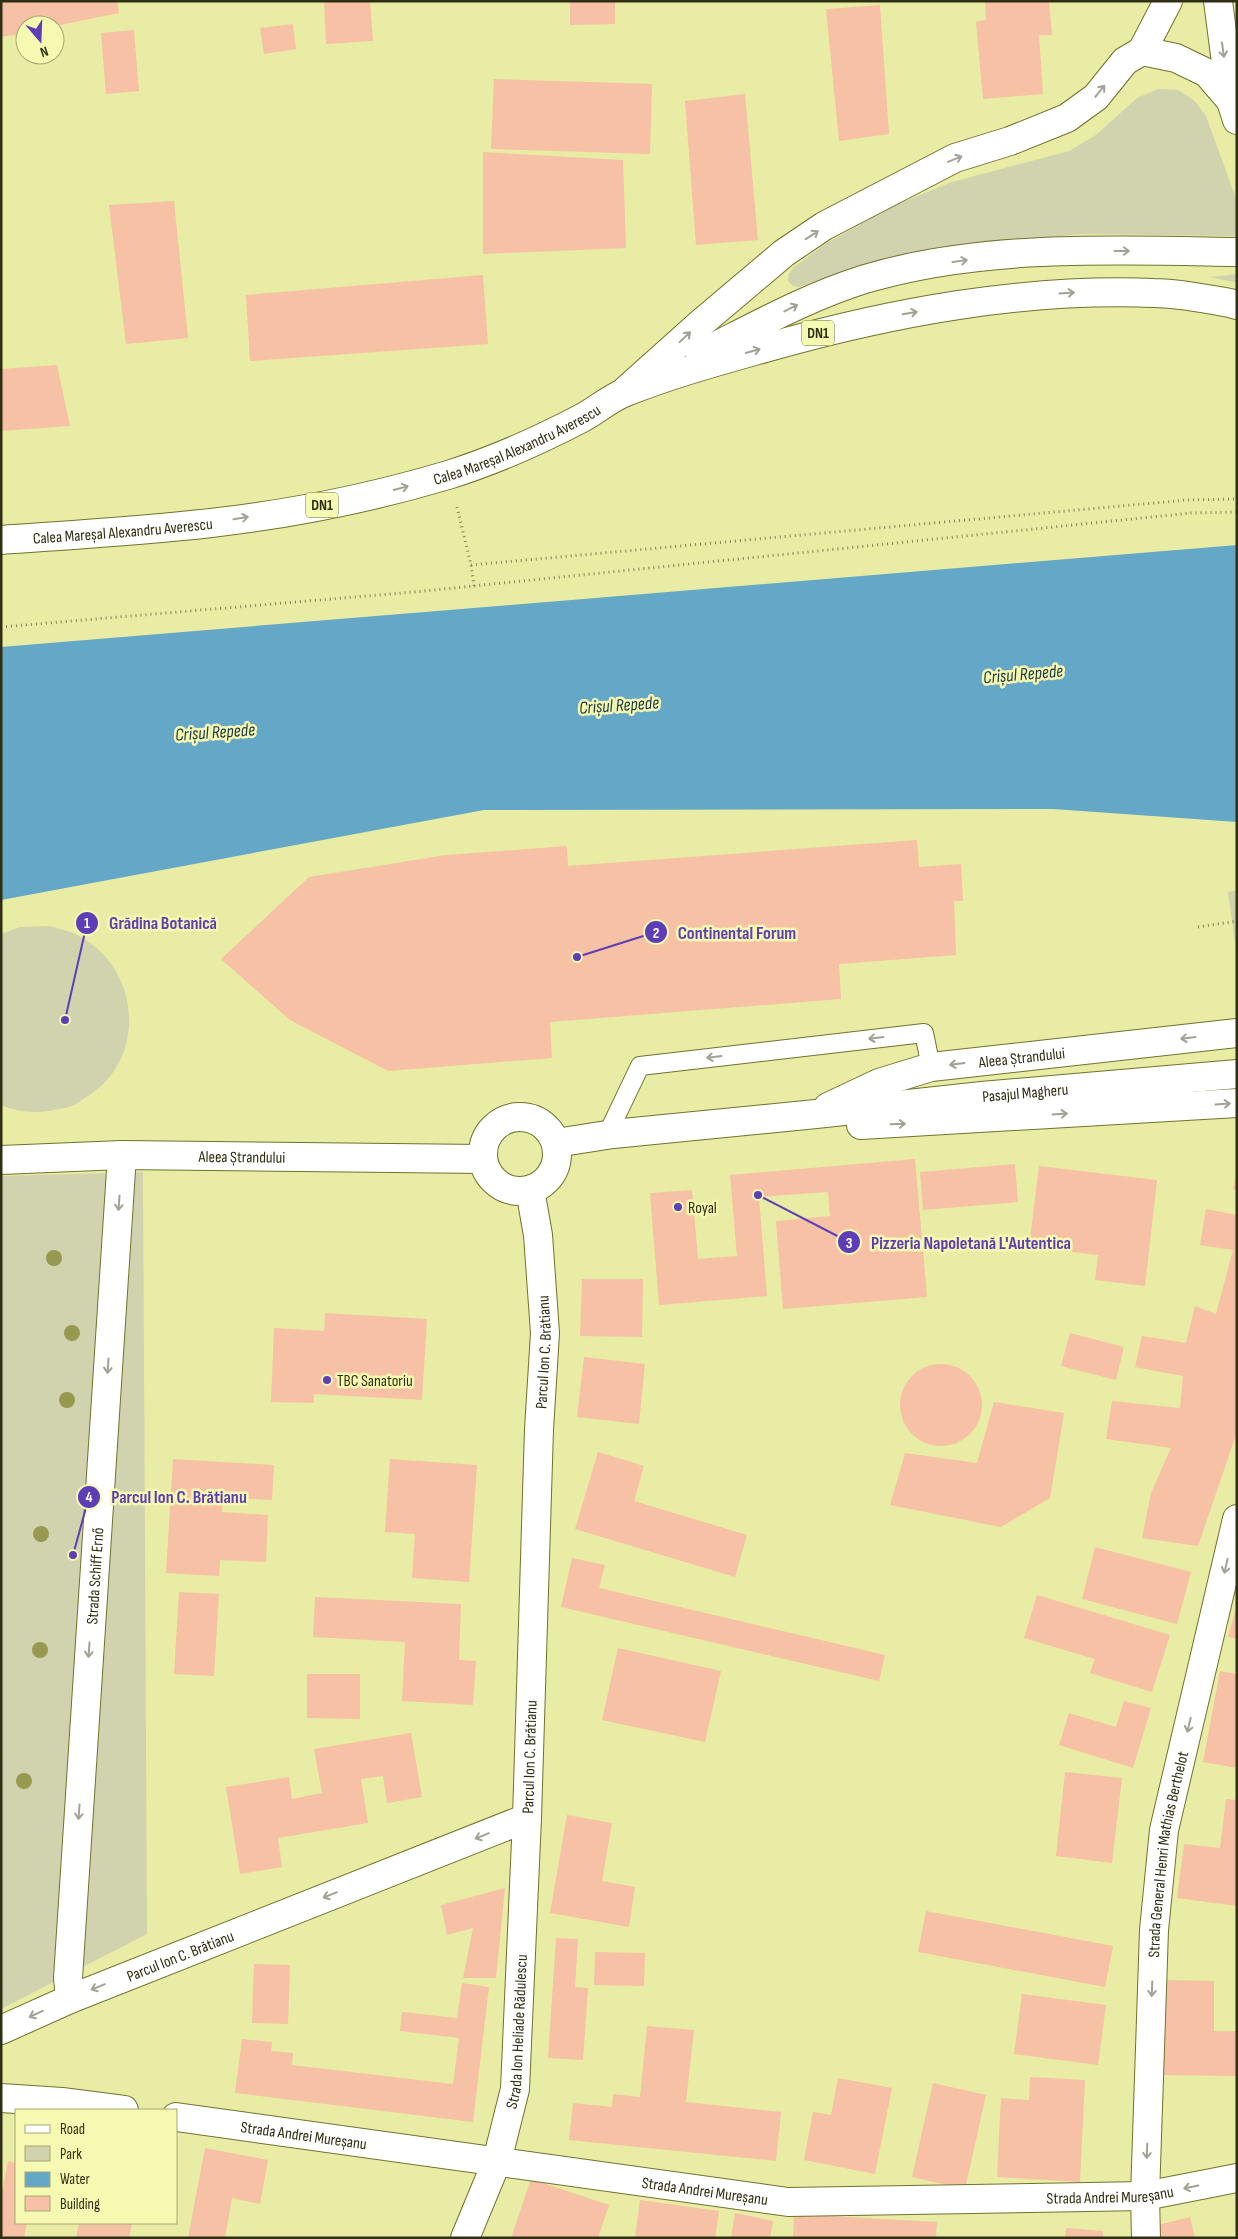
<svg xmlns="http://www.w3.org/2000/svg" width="1238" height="2239" font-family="'Sofia Sans Condensed',sans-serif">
  <rect width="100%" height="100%" fill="#e9eca4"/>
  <g fill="#d1d3ae">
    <path d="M1158 89 1178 90 1195 101 1206 116 1237 201V236L1083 234 975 245 889 257 799 287 793 286 788 281 789 274 794 267 827 243 893 206 952 182 1069 151 1096 135 1137 98Z"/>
    <path d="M1237 274V283L1210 277Z"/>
    <path d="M1237 890V957L1228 892Z"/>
    <path d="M50 926C59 929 70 931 79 936 140 968 148 1058 88 1096 83 1099 77 1104 72 1106 66 1108 59 1109 53 1110 37 1114 16 1112 1 1105V934L20 927Z"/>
    <path d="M143 1172 147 1934 1 2009V1176Z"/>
  </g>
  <path fill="#65a7c6" d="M1237 545V822L1053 809 484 810 1 900V647Z"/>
  <g fill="#f6c1a4">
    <path d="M1 1H117L119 13 55 26 25 25V33L1 37Z"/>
    <path d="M324 1H370L373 41 326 44Z"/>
    <path d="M570 1H615V24L570 25Z"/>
    <path d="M985 1H1049L1052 35H1039L1043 94 983 99 976 22 986 20Z"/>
    <path d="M880 5 889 134 839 141 826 9Z"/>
    <path d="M293 24 296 49 264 54 260 28Z"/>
    <path d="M134 30 139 91 106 94 101 33Z"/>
    <path d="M494 79 652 84 650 154 491 149Z"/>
    <path d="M745 94 758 240 696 245 685 101Z"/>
    <path d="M483 152 623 160 626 248 483 254Z"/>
    <path d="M174 201 188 338 126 344 109 205Z"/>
    <path d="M483 275 488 344 250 361 246 295Z"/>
    <path d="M57 365 70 426 1 431V369Z"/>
    <path d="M917 840 919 867 961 864 963 901H954L956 955 839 964 841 999 550 1022 552 1058 388 1071 290 1020 221 959 309 877 446 855 567 846 568 866Z"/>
    <path d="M915 1159 927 1297 783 1309 776 1221 830 1216 828 1192 759 1197 767 1296 659 1305 650 1193 692 1190 698 1259 737 1256 730 1175Z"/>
    <path d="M1015 1164 1018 1202 923 1210 920 1172Z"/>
    <path d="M1039 1166 1157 1180 1145 1286 1095 1280 1098 1255 1029 1247Z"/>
    <path d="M1236 1175 1237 1176V1191L1233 1189Z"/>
    <path d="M1206 1209 1237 1215V1432L1198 1546 1142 1538 1151 1493 1171 1448 1106 1439 1112 1401 1180 1408 1183 1376 1135 1367 1142 1336 1186 1343 1195 1306 1216 1314 1233 1250 1200 1245Z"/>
    <path d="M582 1279H643L642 1337 580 1336Z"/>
    <path d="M325 1313 427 1319 422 1400 314 1394V1403L271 1402 274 1328 324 1331Z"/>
    <path d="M1070 1333 1124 1347 1116 1380 1061 1366Z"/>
    <path d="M584 1357 645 1364 639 1424 577 1417Z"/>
    <circle cx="941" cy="1405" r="41"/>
    <path d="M994 1402 1064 1413 1050 1498 1001 1527 890 1505 905 1453 977 1463Z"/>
    <path d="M598 1452 644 1466 634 1501 747 1535 735 1577 575 1529Z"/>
    <path d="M173 1459 274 1465 272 1500 223 1497 222 1512 268 1515 266 1562 220 1560 219 1576 166 1573Z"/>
    <path d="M390 1459 477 1465 469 1582 412 1578 415 1534 385 1532Z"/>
    <path d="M1095 1547 1191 1572 1177 1624 1082 1599Z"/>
    <path d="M572 1558 605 1565 599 1588 885 1655 879 1681 561 1607Z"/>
    <path d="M179 1592 219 1594 214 1676 174 1674Z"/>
    <path d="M1037 1595 1170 1635 1152 1692 1090 1673 1095 1659 1024 1638Z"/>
    <path d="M315 1597 461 1604 459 1660 476 1661 473 1705 402 1701 405 1642 313 1637Z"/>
    <path d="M1236 1608H1237V1639L1228 1637Z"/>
    <path d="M618 1648 721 1671 705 1742 602 1720Z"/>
    <path d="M1220 1671 1237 1674V1768L1203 1762Z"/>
    <path d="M307 1674H360V1719L307 1718Z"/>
    <path d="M1124 1701 1151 1708 1133 1768 1059 1745 1069 1713 1116 1727Z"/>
    <path d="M411 1733 422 1797 387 1803 383 1776 361 1779 368 1823 278 1838 282 1867 240 1874 226 1787 289 1777 292 1799 322 1793 314 1749Z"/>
    <path d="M1065 1772 1122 1778 1112 1863 1056 1856Z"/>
    <path d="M1226 1799 1237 1800V1906L1177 1898 1184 1844 1220 1848Z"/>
    <path d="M567 1815 612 1823 602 1881 635 1887 629 1927 550 1913Z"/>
    <path d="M505 1888 496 1978H463L473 1928 447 1935 441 1905Z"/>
    <path d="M926 1911 1113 1946 1105 1987 918 1952Z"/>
    <path d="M556 1938 578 1939 575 1987 588 1988 583 2060 548 2058Z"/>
    <path d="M595 1952 645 1953 644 1986 594 1985Z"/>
    <path d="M254 1964 290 1965 288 2024 252 2023Z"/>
    <path d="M1164 1980 1214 1981V2031H1237V2076L1163 2075Z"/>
    <path d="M462 1983 489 1987 473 2122 235 2093 242 2039 272 2042 271 2051 293 2053 292 2065 453 2084 459 2038 400 2031 402 2012 457 2018Z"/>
    <path d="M1022 1994 1106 2005 1098 2065 1014 2054Z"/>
    <path d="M647 2026 694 2030 686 2102 781 2112 776 2161 569 2140 573 2103 612 2107 613 2094 640 2097Z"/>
    <path d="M1030 2077 1085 2080 1080 2182 997 2177 1001 2098 1029 2100Z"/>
    <path d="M838 2078 892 2088 875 2174 804 2160 813 2112 831 2115Z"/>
    <path d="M933 2083 986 2095 965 2189 912 2177Z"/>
    <path d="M205 2148 268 2160 260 2204 232 2198 225 2238H188Z"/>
    <path d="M8 2161 16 2163V2223H27L24 2238H1V2199Z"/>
    <path d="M531 2179 609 2205 598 2238H511Z"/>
    <path d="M640 2200 719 2211 715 2238H635Z"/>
    <path d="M735 2213 773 2221 770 2238H731Z"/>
    <path d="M794 2214 937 2222 936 2238H793Z"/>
    <path d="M1190 2217 1195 2238H1161L1158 2225Z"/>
    <path d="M79 2223H132L129 2238H76Z"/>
    <path d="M1066 2228 1103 2231V2238H1065Z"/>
  </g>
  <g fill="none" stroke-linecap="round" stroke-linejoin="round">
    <g stroke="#71722c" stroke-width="20">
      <path id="service" d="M607 1135 640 1066 924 1033 931 1067"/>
    </g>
    <g stroke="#71722c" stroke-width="30">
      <g id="minor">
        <path id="s1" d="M70 1999 68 1978 122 1155"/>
        <path id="s2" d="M1 2030 70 1999 527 1818"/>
        <path d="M1 2098 62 2102 124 2110"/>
        <path id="s3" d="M176 2117 788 2202 1145 2196 1237 2178"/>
        <path id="s4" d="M465 2238 497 2161 515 2089 527 1818 539 1429 545 1333 538 1235 530 1190"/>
        <path id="s5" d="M1146 2238 1145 2196 1154 1930 1164 1830 1237 1519"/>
      </g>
    </g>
    <g stroke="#71722c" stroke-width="30">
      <g id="tertiary">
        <path id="s6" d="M828 1107 879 1083 931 1067 1237 1033"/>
        <circle cx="520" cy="1154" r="37"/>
        <path d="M861 1125 1237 1103"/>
        <path id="s7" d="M556 1143 613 1134 816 1114 982 1096 1237 1074"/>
        <path id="s8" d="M1 1160 122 1155 483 1159"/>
      </g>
    </g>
    <g stroke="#71722c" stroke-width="30">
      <g id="secondary">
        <path d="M1218 1 1231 101 1237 120"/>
        <path d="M1142 51 1176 58 1207 73 1231 101"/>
        <path d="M623 393 700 324 784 253 824 226 955 158 1010 141 1067 118 1096 97 1125 61 1142 51 1168 1"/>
      </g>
    </g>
    <g stroke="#71722c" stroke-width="30">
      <g id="primary">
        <path d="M700 354C754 327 807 297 865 279 982 244 1116 250 1237 252"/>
        <path id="s9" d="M1 540C71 535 141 531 211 523 290 514 371 498 448 475 493 461 540 440 582 418 597 410 610 398 626 392 671 374 719 361 765 348 892 312 1022 288 1154 293 1180 293 1205 299 1230 303L1237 305"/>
      </g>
    </g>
    <g stroke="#838454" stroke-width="3" stroke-dasharray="1 4" stroke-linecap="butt">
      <path d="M457 507 471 565 474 586"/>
      <path d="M471 565 1187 500 1237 499"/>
      <path d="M1 627 414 592 1191 513 1237 512"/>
      <path d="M1198 927 1237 921"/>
    </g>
    <use href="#service" stroke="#fff" stroke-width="18"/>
    <use href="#minor" stroke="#fff" stroke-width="28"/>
    <use href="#tertiary" stroke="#fff" stroke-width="28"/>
    <use href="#secondary" stroke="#fff" stroke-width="28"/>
    <use href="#primary" stroke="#fff" stroke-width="28"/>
  </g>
  <g fill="#989951">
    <circle cx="54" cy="1258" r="8"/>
    <circle cx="72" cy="1333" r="8"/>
    <circle cx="67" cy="1400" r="8"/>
    <circle cx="41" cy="1534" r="8"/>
    <circle cx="40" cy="1650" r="8"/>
    <circle cx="24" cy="1781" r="8"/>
  </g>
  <defs><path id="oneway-shaft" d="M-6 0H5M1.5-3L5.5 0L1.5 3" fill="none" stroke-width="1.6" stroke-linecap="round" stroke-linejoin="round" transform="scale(1.25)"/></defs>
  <g stroke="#a1a195">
    <use href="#oneway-shaft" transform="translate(1223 50) rotate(82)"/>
    <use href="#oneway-shaft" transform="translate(1100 91) rotate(-51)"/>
    <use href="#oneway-shaft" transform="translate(955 159) rotate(-22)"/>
    <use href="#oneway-shaft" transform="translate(812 235) rotate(-33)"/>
    <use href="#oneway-shaft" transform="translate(1122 251)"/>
    <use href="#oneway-shaft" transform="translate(960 261) rotate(-8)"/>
    <use href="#oneway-shaft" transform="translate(1067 293) rotate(-4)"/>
    <use href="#oneway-shaft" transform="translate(791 308) rotate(-27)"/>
    <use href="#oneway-shaft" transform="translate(910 313) rotate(-10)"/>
    <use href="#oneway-shaft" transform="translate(685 337) rotate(-43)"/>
    <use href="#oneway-shaft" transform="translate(753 351) rotate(-16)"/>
    <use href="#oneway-shaft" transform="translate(401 488) rotate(-15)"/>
    <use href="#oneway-shaft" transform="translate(241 518) rotate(-9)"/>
    <use href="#oneway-shaft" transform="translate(876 1038) rotate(173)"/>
    <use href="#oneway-shaft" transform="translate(1188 1038) rotate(173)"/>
    <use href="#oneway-shaft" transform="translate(714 1057) rotate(173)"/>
    <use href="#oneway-shaft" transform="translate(957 1064) rotate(173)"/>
    <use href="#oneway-shaft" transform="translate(1223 1104) rotate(-4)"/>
    <use href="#oneway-shaft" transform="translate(1060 1114) rotate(-4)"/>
    <use href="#oneway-shaft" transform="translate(898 1124) rotate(-2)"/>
    <use href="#oneway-shaft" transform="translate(119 1203) rotate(94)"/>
    <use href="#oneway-shaft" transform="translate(108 1366) rotate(94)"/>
    <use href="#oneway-shaft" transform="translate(1226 1566) rotate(103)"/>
    <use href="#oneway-shaft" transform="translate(89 1650) rotate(94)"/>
    <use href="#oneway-shaft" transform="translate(1189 1725) rotate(103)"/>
    <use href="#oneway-shaft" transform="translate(79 1812) rotate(94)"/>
    <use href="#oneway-shaft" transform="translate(482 1836) rotate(158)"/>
    <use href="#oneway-shaft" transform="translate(330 1895) rotate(158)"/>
    <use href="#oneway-shaft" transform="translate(98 1987) rotate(158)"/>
    <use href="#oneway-shaft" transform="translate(1152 1989) rotate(92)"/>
    <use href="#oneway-shaft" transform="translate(36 2014) rotate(155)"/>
    <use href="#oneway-shaft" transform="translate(1147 2151) rotate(92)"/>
    <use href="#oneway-shaft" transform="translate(1191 2187) rotate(169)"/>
  </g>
  <g fill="#5d3eb6" stroke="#f6f9b1" stroke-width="2">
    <circle cx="678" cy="1207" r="5"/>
    <circle cx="327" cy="1380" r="5"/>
  </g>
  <g text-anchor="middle" stroke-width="5" stroke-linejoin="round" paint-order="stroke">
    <g fill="#f6f9b1" stroke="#6b6c42" stroke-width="1">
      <rect x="802" y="320.5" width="32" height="25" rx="4"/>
      <rect x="306" y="492.5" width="32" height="25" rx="4"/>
    </g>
    <g font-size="15" font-weight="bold" fill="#2f2f13">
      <text x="818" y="338">DN1</text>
      <text x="322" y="510">DN1</text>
    </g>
    <g font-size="16" fill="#2f2f13" stroke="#f6f9b1">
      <text dy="6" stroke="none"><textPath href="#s9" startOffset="528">Calea Mareșal Alexandru Averescu</textPath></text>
      <text dy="6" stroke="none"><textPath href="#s9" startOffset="122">Calea Mareșal Alexandru Averescu</textPath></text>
      <text dy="6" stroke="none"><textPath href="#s6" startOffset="202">Aleea Ștrandului</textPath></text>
      <text dy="6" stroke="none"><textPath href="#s7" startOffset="472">Pasajul Magheru</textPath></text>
      <text dy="6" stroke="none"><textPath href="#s8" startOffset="241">Aleea Ștrandului</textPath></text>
      <text dy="6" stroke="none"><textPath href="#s4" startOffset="895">Parcul Ion C. Brătianu</textPath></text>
      <text dy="6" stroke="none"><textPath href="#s1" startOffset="424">Strada Schiff Ernő</textPath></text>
      <text dy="6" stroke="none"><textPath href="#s4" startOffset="490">Parcul Ion C. Brătianu</textPath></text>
      <text dy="6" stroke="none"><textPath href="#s5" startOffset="385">Strada General Henri Mathias Berthelot</textPath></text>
      <text dy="6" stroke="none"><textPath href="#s2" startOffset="194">Parcul Ion C. Brătianu</textPath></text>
      <text dy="6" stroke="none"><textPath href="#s4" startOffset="215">Strada Ion Heliade Rădulescu</textPath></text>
      <text dy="6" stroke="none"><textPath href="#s3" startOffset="129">Strada Andrei Mureșanu</textPath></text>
      <text dy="6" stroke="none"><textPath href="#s3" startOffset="534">Strada Andrei Mureșanu</textPath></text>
      <text dy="6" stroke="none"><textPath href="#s3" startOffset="940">Strada Andrei Mureșanu</textPath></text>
    </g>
    <g font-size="16" fill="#2f2f13" stroke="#f6f9b1" text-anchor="start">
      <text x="688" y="1213">Royal</text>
      <text x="337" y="1386">TBC Sanatoriu</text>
    </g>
    <g font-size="18" font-style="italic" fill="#183745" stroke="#f6f9b1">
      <text transform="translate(1023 674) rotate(-5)" y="6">Crișul Repede</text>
      <text transform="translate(619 705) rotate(-4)" y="6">Crișul Repede</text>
      <text transform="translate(215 732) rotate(-4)" y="6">Crișul Repede</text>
    </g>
  </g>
  <path fill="none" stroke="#5d3eb6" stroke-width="2" d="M65 1020L87 923M577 957L656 932M758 1195L849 1242M73 1555L89 1497"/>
  <g fill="#5d3eb6" stroke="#f6f9b1" stroke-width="2">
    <circle cx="65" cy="1020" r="5"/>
    <circle cx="577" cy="957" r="5"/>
    <circle cx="758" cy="1195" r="5"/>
    <circle cx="73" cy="1555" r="5"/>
    <circle cx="87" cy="923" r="12"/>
    <circle cx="656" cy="932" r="12"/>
    <circle cx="849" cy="1242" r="12"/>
    <circle cx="89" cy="1497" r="12"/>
  </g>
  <g font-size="15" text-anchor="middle" font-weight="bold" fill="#fff">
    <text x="87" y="928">1</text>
    <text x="656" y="938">2</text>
    <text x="849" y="1248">3</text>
    <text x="89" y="1502">4</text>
  </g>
  <g font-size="18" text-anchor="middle" font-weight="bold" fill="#5d3eb6" stroke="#f6f9b1" stroke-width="5" stroke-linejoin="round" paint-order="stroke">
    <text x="163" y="929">Grădina Botanică</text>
    <text x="737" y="939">Continental Forum</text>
    <text x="971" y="1249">Pizzeria Napoletană L'Autentica</text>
    <text x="179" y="1503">Parcul Ion C. Brătianu</text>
  </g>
  <rect width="1238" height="2239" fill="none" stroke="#2f2f13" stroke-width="5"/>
  <rect x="15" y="2109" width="162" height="115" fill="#f6f9b1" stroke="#a6a872"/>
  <rect x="25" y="2125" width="25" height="8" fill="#ffffff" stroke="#a6a872"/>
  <text x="60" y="2134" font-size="15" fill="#2f2f13">Road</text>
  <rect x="25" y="2146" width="25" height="15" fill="#d1d3ae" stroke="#a6a872"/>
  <text x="60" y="2159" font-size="15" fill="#2f2f13">Park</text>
  <rect x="25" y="2172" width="25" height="15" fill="#65a7c6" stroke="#a6a872"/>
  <text x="60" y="2184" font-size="15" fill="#2f2f13">Water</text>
  <rect x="25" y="2196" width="25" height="15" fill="#f6c1a4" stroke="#a6a872"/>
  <text x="60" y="2209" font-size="15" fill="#2f2f13">Building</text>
  <g transform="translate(40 40) rotate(161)"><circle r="24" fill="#f6f9b1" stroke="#a6a872"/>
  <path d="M0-4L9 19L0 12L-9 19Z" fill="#5d3eb6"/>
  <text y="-8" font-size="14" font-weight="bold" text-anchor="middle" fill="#2f2f13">N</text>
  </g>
</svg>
